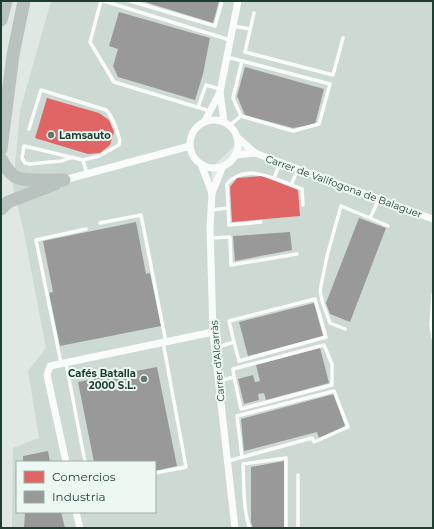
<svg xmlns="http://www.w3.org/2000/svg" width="434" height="529" font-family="Montserrat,sans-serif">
  <rect width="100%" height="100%" fill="#e0e8e4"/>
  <path fill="#cddad3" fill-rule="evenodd" d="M51 1H433V528H12L13 448 39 438 28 371 46 348 24 233 13 187 20 111ZM238 143 392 203 256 155 233 158 221 171 211 204 212 167ZM17 462H155V512H17Z"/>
  <g fill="#e06666">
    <path d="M47 98 99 113 109 120 114 132 110 145 100 153 88 154 35 138Z"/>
    <path d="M262 176 298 190 300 216 232 222 230 187 237 178Z"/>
  </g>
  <g fill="#999">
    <path d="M142 1H219L213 23Z"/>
    <path d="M119 12 210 38 203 74 195 100 118 77 113 66 118 49 109 46Z"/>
    <path d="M245 67 324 89 315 124 293 128 245 115 237 96Z"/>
    <path d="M359 218 386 228 350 322 330 314 326 303Z"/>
    <path d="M136 222 146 274 150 273 161 326 60 346 49 293 53 292 43 241Z"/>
    <path d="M290 232 292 250 235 261 233 236Z"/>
    <path d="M314 303 323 336 248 356 239 322Z"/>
    <path d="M320 348 329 383 266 400 264 393 258 394 259 400 244 404 238 379 253 375 255 382 260 381 256 365Z"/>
    <path d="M157 367 177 466 155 471V462H94L78 382Z"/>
    <path d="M334 394 345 426 319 438 317 432 244 451 241 419Z"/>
    <path d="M48 451 50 462H23V456Z"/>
    <path d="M284 461V528H253L251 522V467Z"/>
    <path d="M25 512H61L65 528H24Z"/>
  </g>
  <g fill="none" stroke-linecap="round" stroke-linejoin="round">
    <g stroke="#fafcfb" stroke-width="3.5">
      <path d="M101 1 90 42 114 82 210 111"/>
      <path d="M104 1 230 40"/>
      <path d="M130 1 215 26 222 1"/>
      <path d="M254 13 245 52 333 75 343 38"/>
      <path d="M233 26 250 29"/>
      <path d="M227 57 330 84 319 124 293 131 241 116"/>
      <path d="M198 107 206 85 220 89"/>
      <path d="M241 116 233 98 242 61"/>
      <path d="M229 126 241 116"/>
      <path d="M29 129 41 90 106 110C114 118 117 131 120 141L119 145 99 156 83 160 87 174"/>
      <path d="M73 157 61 161 29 164 25 163 22 158 24 146 83 160"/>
      <path d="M274 178 280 163"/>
      <path d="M291 185 298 169"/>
      <path d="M211 210 228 208"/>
      <path d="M370 218 388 226"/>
      <path d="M261 222 229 225 227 184C246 161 279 181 302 189L303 205"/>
      <path d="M100 223 141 215 166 342"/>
      <path d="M211 238 230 237 231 265 297 254"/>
      <path d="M433 294 431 325 433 338"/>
      <path d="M345 329 330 323 323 304 320 291 327 256 341 206 370 218 379 199"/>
      <path d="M215 348 234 342 239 361 326 337 315 299 229 321 234 342"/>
      <path d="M61 363 36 240 86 229"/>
      <path d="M66 363 85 462"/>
      <path d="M219 381 234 377 241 409 332 385V364L324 345 233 369 234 377"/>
      <path d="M228 461 312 438 314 442 348 427 334 391 237 416 242 457"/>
      <path d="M155 473 186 467 163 342"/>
      <path d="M298 475V528"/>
      <path d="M250 528C243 513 244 481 243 464L286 458V528"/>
    </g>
    <g stroke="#fafcfb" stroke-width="7">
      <path d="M220 92 224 122"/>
      <circle cx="214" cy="144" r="24"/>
      <path d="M205 121 220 92 238 1"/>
      <path d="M237 137 255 153 433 219"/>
      <path d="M235 155 255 153"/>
      <path d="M201 164 212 193"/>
      <path d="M223 166 212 193 210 228 213 332 235 528"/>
      <path d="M64 180 190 146"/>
      <path d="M66 462 47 375 50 366 213 332"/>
      <path d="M76 512 80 528"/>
    </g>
    <g stroke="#b8c2bf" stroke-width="13">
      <path d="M1 20 6 1"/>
      <path d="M1 149 13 55 24 1"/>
      <path d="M1 159C4 165 9 172 14 176 21 182 53 180 64 180"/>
      <path d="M1 209 8 202 55 184"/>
    </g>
  </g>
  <g fill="#61796f" stroke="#eef8f2" stroke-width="1.5">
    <circle cx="51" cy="135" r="4"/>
    <circle cx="144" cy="379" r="4"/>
  </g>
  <g text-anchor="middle" stroke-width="4" stroke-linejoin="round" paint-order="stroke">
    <g font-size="10" font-weight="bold" fill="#1d3d30" stroke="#eef8f2" text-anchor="start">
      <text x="59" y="139">Lamsauto</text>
      <text x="136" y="377" text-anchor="end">Cafés Batalla<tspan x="136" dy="12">2000 S.L.</tspan></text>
    </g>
    <g font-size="10" fill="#1d3d30" stroke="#eef8f2">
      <text transform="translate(344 186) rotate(20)" y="4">Carrer de Vallfogona de Balaguer</text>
      <text transform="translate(217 361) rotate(-95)" y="4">Carrer d'Alcarràs</text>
    </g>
  </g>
  <rect width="434" height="529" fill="none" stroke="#1d3d30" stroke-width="4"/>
  <rect x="16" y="461" width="140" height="52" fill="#eef8f2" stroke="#9aada4"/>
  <rect x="24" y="471" width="20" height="12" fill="#e06666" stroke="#9aada4"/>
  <text x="52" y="481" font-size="12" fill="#1d3d30">Comercios</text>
  <rect x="24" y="491" width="20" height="12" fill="#999999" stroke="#9aada4"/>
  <text x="52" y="501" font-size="12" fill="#1d3d30">Industria</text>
</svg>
